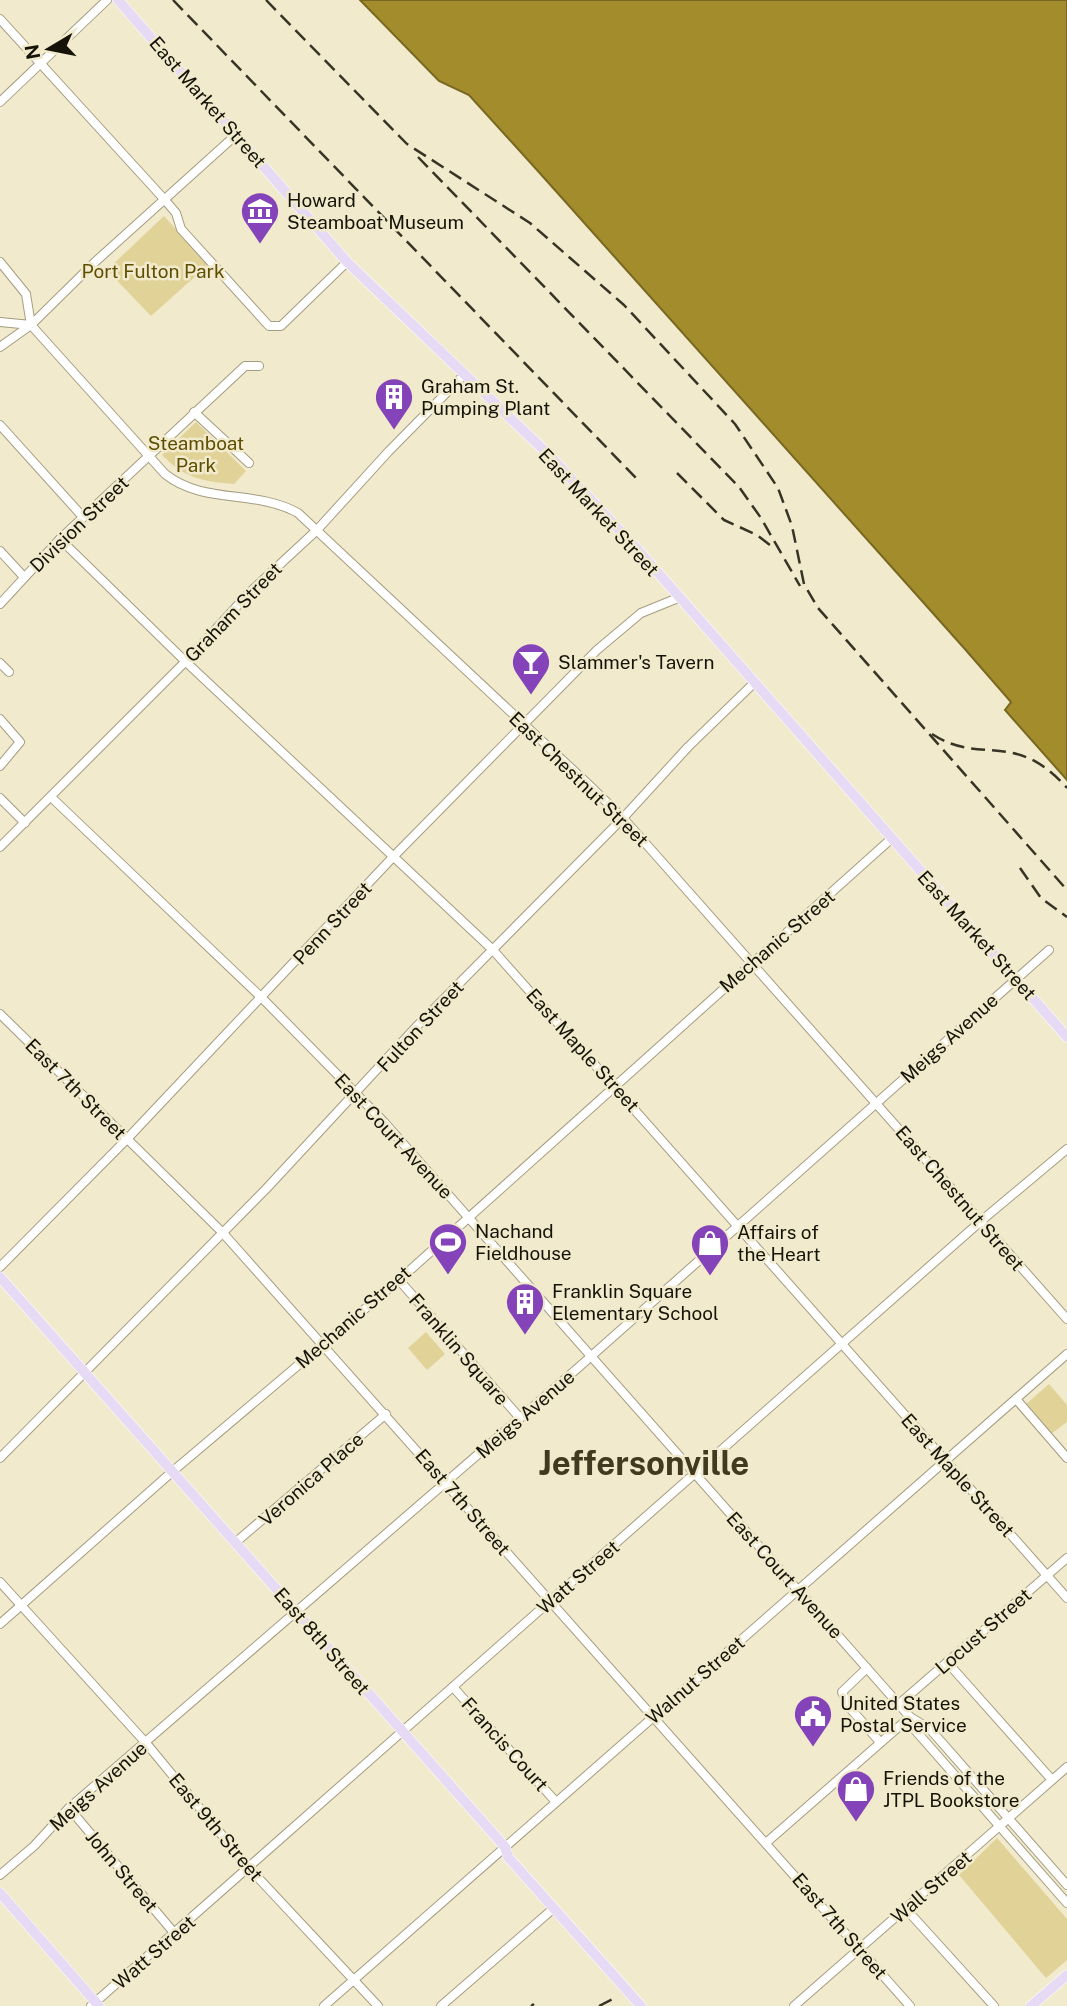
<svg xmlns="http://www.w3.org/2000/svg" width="1067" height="2006" font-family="'Public Sans',sans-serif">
  <rect width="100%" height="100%" fill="#f1eacc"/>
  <g fill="#e1d297">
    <path d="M164 216 208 265 151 316 107 270Z"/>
    <path d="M196 422 246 471 234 484C204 482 184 478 162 455Z"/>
    <path d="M426 1332 445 1354 427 1370 408 1348Z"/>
    <path d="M1049 1384 1067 1405V1422L1051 1434 1025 1405Z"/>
    <path d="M997 1838 1067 1919V1960L1046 1978 959 1875Z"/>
  </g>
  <path fill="#a38c2c" stroke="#786821" stroke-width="2" d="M360 0H1067V780L1005 710 1011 702 964 648 537 170 469 95 439 81Z"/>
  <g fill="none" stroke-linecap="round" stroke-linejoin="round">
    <g stroke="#a49c80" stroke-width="10">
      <g id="minor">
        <path d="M0 19 164 199 176 213 181 229 269 326H281L347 262"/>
        <path d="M0 102 107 0"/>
        <path d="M0 262 26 294 31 325"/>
        <path d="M0 322 31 325"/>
        <path d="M31 325 165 474C204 505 255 489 298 513L589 785 623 818 1067 1319"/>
        <path d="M0 347 31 325 95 262 237 134"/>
        <path d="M194 412 249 463"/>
        <path d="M0 425 83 517"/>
        <path d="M60 539 186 662 493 950 1067 1598"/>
        <path d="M0 551 24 577"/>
        <path d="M0 604 60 539 245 366H259"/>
        <path d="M0 663 9 672"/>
        <path d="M0 719 20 742 0 766"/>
        <path d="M51 797 262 998 384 1122 910 1717 930 1729 1067 1885"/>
        <path d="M0 798 25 823"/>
        <path d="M0 847 193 654 249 593 317 530 389 451 464 375"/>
        <path d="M0 1014 222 1232 910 2006"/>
        <path d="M0 1267 127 1139 393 857 597 650 641 613 678 598"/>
        <path d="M399 1280 520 1418"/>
        <path d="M1016 1399 1067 1458"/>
        <path d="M0 1458 266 1189 418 1025 623 818 688 747 753 684"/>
        <path d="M236 1542 386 1414"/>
        <path d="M0 1582 146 1743 250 1869 378 2006"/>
        <path d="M0 1624 173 1471 399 1280 891 839"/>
        <path d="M947 1662 1052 1780"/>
        <path d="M867 1668 842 1692 849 1707 880 1742"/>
        <path d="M453 1687 556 1802"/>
        <path d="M899 1704 1067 1558"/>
        <path d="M910 1717 915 1730 1067 1903"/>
        <path d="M69 1808 175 1934"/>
        <path d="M767 1842 910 1717"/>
        <path d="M0 1875 34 1846 69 1808 579 1367 1049 950"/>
        <path d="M906 1909 994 2006"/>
        <path d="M91 2006 981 1221 1067 1149"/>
        <path d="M324 2006 1067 1354"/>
        <path d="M441 2006 554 1908"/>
        <path d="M794 2006 1067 1767"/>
      </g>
    </g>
    <g stroke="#fff" stroke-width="11">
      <g id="major">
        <path d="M118 0 347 262 549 455 638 550 1067 1037"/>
        <path d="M0 1277 505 1847 508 1857 641 2006"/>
        <path d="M0 1893 99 2006"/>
        <path d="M1031 2006 1067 1975"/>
      </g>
    </g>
    <use href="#minor" stroke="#fff" stroke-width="8"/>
    <use href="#major" stroke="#e7daf5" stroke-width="10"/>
    <g stroke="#373426" stroke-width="2.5" stroke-dasharray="14 7" stroke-linecap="butt">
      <path d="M173 0 636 478"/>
      <path d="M266 0 407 144 530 223 624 305 735 424 778 488 792 526 804 584 818 608 1067 890"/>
      <path d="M418 157 739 487 761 518 800 586"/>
      <path d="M677 473 724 520 757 535 775 549"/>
      <path d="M932 734C981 766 1015 729 1067 788"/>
      <path d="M1020 868 1041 898 1067 917"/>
      <path d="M531 2006 534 2004"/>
      <path d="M599 2006 613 1999"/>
    </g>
  </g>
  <defs>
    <g id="museum-pin" transform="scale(2.0125)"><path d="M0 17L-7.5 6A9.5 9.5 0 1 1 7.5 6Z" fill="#8443b8" stroke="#f1eacc"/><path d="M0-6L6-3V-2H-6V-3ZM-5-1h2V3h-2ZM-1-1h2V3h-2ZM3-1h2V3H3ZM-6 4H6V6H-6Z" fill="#fff"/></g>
    <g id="building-pin" transform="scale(2.0125)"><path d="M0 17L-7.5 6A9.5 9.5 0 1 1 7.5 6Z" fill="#8443b8" stroke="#f1eacc"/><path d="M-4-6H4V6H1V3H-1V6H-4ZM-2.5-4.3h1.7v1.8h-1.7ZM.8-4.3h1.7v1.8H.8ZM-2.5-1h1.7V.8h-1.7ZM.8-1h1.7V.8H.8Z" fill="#fff"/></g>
    <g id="bar-pin" transform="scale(2.0125)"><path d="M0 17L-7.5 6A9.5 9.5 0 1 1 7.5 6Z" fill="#8443b8" stroke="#f1eacc"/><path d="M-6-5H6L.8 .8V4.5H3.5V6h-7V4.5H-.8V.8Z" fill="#fff"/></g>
    <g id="stadium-pin" transform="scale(2.0125)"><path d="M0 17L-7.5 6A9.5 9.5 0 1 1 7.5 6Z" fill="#8443b8" stroke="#f1eacc"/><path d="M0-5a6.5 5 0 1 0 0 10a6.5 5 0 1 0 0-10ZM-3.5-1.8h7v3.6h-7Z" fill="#fff"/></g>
    <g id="shop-pin" transform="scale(2.0125)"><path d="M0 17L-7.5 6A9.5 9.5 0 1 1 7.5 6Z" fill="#8443b8" stroke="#f1eacc"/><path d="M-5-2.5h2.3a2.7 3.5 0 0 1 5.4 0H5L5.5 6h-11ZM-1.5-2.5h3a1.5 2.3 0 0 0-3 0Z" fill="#fff"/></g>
    <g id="civic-pin" transform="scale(2.0125)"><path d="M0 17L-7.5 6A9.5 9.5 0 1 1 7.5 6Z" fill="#8443b8" stroke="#f1eacc"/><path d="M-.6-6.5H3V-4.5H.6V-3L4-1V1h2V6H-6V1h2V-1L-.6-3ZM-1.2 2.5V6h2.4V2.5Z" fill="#fff"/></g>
  </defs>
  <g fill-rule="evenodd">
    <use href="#museum-pin" x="260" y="211"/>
    <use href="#building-pin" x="394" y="397"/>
    <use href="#bar-pin" x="531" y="662"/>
    <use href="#stadium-pin" x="448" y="1242"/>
    <use href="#shop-pin" x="710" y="1243"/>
    <use href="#building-pin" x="525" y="1302"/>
    <use href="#civic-pin" x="813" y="1714"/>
    <use href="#shop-pin" x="856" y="1789"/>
  </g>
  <g text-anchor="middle" stroke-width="5" stroke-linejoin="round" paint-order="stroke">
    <g font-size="19" fill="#151308" stroke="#f1eacc">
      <text transform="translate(208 102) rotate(49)" y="7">East Market Street</text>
      <text transform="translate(599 512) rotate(47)" y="7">East Market Street</text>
      <text transform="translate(79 524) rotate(-44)" y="7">Division Street</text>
      <text transform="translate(233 612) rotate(-46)" y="7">Graham Street</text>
      <text transform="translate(579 779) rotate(44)" y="7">East Chestnut Street</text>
      <text transform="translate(332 923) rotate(-47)" y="7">Penn Street</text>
      <text transform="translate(977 935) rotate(48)" y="7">East Market Street</text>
      <text transform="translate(777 941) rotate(-41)" y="7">Mechanic Street</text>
      <text transform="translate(420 1026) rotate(-47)" y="7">Fulton Street</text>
      <text transform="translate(949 1038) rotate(-42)" y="7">Meigs Avenue</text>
      <text transform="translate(583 1050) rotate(48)" y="7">East Maple Street</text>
      <text transform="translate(76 1089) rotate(45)" y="7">East 7th Street</text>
      <text transform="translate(394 1136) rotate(47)" y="7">East Court Avenue</text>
      <text transform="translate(960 1198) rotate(49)" y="7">East Chestnut Street</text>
      <text transform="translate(353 1317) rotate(-41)" y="7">Mechanic Street</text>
      <text transform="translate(459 1349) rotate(49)" y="7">Franklin Square</text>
      <text transform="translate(525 1414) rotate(-41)" y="7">Meigs Avenue</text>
      <text transform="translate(958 1475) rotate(48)" y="7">East Maple Street</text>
      <text transform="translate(311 1479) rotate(-41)" y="7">Veronica Place</text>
      <text transform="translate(463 1502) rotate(49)" y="7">East 7th Street</text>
      <text transform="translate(785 1575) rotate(48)" y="7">East Court Avenue</text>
      <text transform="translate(578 1577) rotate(-41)" y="7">Watt Street</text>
      <text transform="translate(983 1631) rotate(-41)" y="7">Locust Street</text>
      <text transform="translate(322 1641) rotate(49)" y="7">East 8th Street</text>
      <text transform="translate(695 1680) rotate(-41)" y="7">Walnut Street</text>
      <text transform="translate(505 1744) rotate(48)" y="7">Francis Court</text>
      <text transform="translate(98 1786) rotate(-42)" y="7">Meigs Avenue</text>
      <text transform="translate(216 1827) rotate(50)" y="7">East 9th Street</text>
      <text transform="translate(122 1871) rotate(50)" y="7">John Street</text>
      <text transform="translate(931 1887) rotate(-41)" y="7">Wall Street</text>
      <text transform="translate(840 1926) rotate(49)" y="7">East 7th Street</text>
      <text transform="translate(154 1952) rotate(-41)" y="7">Watt Street</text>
    </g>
    <g font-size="19" fill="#151308" stroke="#f1eacc" text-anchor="start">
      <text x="287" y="207">Howard<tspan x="287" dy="22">Steamboat Museum</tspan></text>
      <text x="421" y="393">Graham St.<tspan x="421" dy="22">Pumping Plant</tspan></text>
      <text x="558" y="669">Slammer's Tavern</text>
      <text x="475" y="1238">Nachand<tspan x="475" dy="22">Fieldhouse</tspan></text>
      <text x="737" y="1239">Affairs of<tspan x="737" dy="22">the Heart</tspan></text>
      <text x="552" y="1298">Franklin Square<tspan x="552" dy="22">Elementary School</tspan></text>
      <text x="840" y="1710">United States<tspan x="840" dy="22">Postal Service</tspan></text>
      <text x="883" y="1785">Friends of the<tspan x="883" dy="22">JTPL Bookstore</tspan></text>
    </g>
    <g font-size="19" fill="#5e4e01" stroke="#f1eacc">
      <text x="153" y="278">Port Fulton Park</text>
      <text x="196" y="450">Steamboat<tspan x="196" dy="22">Park</tspan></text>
    </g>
    <g font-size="33" font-weight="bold" fill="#413a21" stroke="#f1eacc">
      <text x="644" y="1475">Jeffersonville</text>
    </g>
  </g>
  <g transform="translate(49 49) rotate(260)" stroke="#f1eacc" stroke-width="5" paint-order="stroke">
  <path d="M0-5L12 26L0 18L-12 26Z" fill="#151308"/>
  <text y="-10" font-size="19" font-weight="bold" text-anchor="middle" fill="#151308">N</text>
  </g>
</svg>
